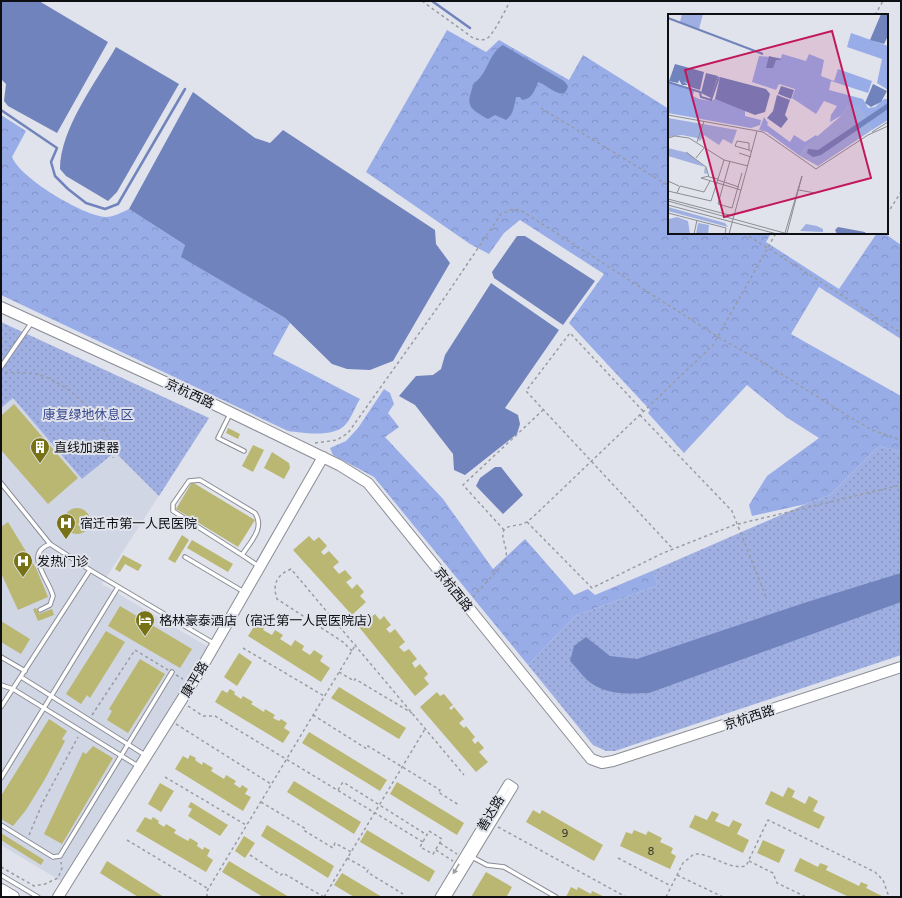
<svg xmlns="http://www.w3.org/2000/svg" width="902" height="898" font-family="'DejaVu Sans','Noto Sans SC',sans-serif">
  <defs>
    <pattern id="grass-dots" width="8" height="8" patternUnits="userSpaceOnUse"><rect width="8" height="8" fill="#9fafe2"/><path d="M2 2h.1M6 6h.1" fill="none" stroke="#8895c1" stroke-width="1.8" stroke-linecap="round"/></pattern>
    <pattern id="forest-crowns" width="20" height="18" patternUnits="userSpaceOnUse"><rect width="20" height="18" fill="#98ace8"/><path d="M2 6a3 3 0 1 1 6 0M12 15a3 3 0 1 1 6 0" fill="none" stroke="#8293c6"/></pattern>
  </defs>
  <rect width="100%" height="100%" fill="#e0e3eb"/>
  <path fill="#d1d6e5" d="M1 323 209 418 102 584 208 647 61 881 1 845Z"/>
  <g fill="url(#grass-dots)">
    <path d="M1 322 209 418 159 496 115 452 82 479 13 398 1 408Z"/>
    <path d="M879 446 901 452V655L615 751H606L593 745 528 665 575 616 658 585 652 571 806 504 830 495Z"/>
  </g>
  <g fill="url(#forest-crowns)">
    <path d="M447 30 486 52 499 40 569 80 583 55 669 109V233H771L766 242 839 289 877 233H884L901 245V339L819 287 791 334 901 396V452L879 446 830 495 806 504 752 516 749 505 767 476 819 438 786 417 747 385 684 453 648 413 650 410 569 323 604 274 520 220 504 233 489 254 470 244 366 172Z"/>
    <path d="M1 115 26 131 12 157C20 178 83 216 106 217 113 217 123 212 129 209L185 245 182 257 285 318 290 323 273 354 360 399C355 407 352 417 346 424 335 438 304 433 288 431L1 295Z"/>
    <path d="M384 389 390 393 394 404 388 413 399 427 385 437 443 499 493 569 525 539 574 595 588 589 595 595 652 571 658 585 575 616 528 665 374 477 333 455 330 448 346 441 358 428Z"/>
  </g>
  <g fill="#7183bc">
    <path d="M1 1H39L108 42 57 133 8 106 4 101 6 84 1 79Z"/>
    <path d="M503 45 564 81 568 86C564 104 547 84 538 82 535 90 532 99 522 100L520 97H516C514 106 514 114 506 120L495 115 488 119C467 107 466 106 474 83 488 74 488 54 503 45Z"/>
    <path d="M116 47 179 84 117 192 108 201 66 176 60 169C60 129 96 82 116 47Z"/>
    <path d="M193 92 255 138 270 143 283 130 435 230 436 244 450 263 393 361 370 370 347 369 332 364 285 318 181 257 185 245 129 209Z"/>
    <path d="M517 236H525L595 281 563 325 494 278 492 272Z"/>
    <path d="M491 283 559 330 505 408 518 415 520 424 517 434 465 475 454 470 453 454 415 405 399 396 416 376 433 375 441 369 445 355Z"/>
    <path d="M495 467H501L523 495 503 514 476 486 480 478Z"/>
    <path d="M901 573V602L649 693C627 694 604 695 587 680 581 674 576 667 570 661L574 646 586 637 610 656 637 659 807 602Z"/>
  </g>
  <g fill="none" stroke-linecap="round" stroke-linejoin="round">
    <g stroke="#7183bc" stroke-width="2.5">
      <path d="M432 1 470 28"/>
      <path d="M1 110 57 148 51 162 55 176 68 189 86 203 105 209 118 204 185 89"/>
    </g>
  </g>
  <g fill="#b9b772">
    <path d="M14 404 78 478 48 504 1 450V416Z"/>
    <path d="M228 428 240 434 238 439 226 433Z"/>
    <path d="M253 445 264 450 253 472 242 466Z"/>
    <path d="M272 452 289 463 290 468 284 479 264 468Z"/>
    <path d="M192 482 255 520 238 547 176 509Z"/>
    <circle cx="77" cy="521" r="13"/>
    <path d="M8 522 36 568 48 597 18 610 1 573V527Z"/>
    <path d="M182 535 189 540 175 563 168 559Z"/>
    <path d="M309 536 314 541 319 537 327 546 321 552 324 555 329 551 339 562 333 567 339 574 345 570 352 578 346 582 352 589 357 584 364 592 360 596 366 602 352 615 293 550Z"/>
    <path d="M192 540 233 564 228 572 187 548Z"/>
    <path d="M123 555 142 565 138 571 125 564 120 572 115 569Z"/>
    <path d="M120 606 192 649 180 668 108 626Z"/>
    <path d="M36 608 39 614 52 609 54 615 38 621 33 609Z"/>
    <path d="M375 614 380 620 384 616 391 625 386 629 390 633 395 629 405 642 399 647 404 652 409 649 417 659 412 663 415 668 420 664 428 674 424 678 429 684 415 696 359 627Z"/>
    <path d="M1 621 30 639 21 654 1 642Z"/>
    <path d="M263 622 266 625 263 630 272 635 275 630 283 635 280 639 291 646 295 640 304 646 302 650 310 655 314 650 323 656 320 661 330 668 321 682 248 636 255 625 259 628Z"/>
    <path d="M106 631 125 642 90 698 87 695 81 704 66 694Z"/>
    <path d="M239 653 252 662 237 686 224 677Z"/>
    <path d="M140 659 165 674 128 733 107 720 112 711 109 709Z"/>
    <path d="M339 687 406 728 399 739 331 698Z"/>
    <path d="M230 689 235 692 234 694 241 699 243 696 253 702 251 704 264 712 265 709 275 715 273 718 279 721 281 719 287 723 284 728 290 732 283 743 215 702 222 690 227 693Z"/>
    <path d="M437 692 440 696 444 694 453 705 449 708 451 710 454 707 464 719 459 723 464 728 466 726 475 737 472 740 475 744 478 741 484 748 479 752 488 762 476 772 420 707Z"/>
    <path d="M49 719 67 731 62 739 65 741 45 779 26 810 13 826 1 819V796Z"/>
    <path d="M309 732 387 780 380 791 302 743Z"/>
    <path d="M93 746 113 758 62 844 44 834 83 752 86 754Z"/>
    <path d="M190 755 196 758 195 760 202 765 203 762 213 768 211 771 224 779 226 775 236 781 234 784 240 788 242 785 248 789 245 794 251 797 243 811 175 769 183 756 188 759Z"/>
    <path d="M294 781 361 822 354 834 287 792Z"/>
    <path d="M397 782 464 823 457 835 390 794Z"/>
    <path d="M160 783 174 791 161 812 148 804Z"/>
    <path d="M788 787 795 791 792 797 805 804 809 796 818 801 813 811 825 817 819 829 765 804 771 791 783 797Z"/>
    <path d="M191 802 228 825 220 836 188 816 192 809 188 807Z"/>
    <path d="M533 810 540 814 542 810 603 845 594 861 526 822Z"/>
    <path d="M712 811 719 814 715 821 729 827 733 820 742 824 737 834 749 840 743 853 689 827 695 815 707 820Z"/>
    <path d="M145 817 151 820 153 817 159 821 158 823 164 827 166 824 176 830 174 833 188 841 190 838 198 843 197 846 203 850 204 847 210 850 207 856 213 860 206 872 136 831Z"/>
    <path d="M267 825 334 866 328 878 261 836Z"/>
    <path d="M367 830 435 871 429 882 360 842Z"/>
    <path d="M634 830 646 835 648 831 662 838 660 842 673 848 671 853 676 856 670 869 620 846 626 832 632 834Z"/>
    <path d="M1 833 44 860 41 865 1 840Z"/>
    <path d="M244 836 255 843 245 858 235 851Z"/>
    <path d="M763 840 785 850 779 863 757 853Z"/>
    <path d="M800 858 818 867 820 863 828 866 826 870 859 886 861 882 868 885 866 888 884 897H849L794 871Z"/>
    <path d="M107 861 164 897H138L100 873Z"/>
    <path d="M229 861 289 897H263L222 872Z"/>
    <path d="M486 872 512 887 507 896 509 897H471Z"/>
    <path d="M342 873 382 897H354L334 885Z"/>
    <path d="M571 887 577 890 578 887 591 894 592 891 605 897H566Z"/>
  </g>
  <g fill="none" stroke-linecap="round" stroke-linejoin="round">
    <g stroke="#8b8d95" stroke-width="5.5">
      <g id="lane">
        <path d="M1 367 32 322"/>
        <path d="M230 414 218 438 244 451"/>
        <path d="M1 483 50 544 90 570 1 707"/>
        <path d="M242 555 173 511V504L189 481 200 480 255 513C265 528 251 541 242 555L260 567"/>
        <path d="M185 557 244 592"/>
        <path d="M90 570 215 644"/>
        <path d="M40 610 50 605 53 596C49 579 23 554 50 544"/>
        <path d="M1 657 25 671"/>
        <path d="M21 677 145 755"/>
        <path d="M1 685 13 689 138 766"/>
        <path d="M1 778 118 587"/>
        <path d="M1 825 53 857 60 856 172 672"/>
        <path d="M472 857 487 865 504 867 556 897"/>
        <path d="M1 875 38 897"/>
      </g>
    </g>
    <g stroke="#8b8d95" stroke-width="9">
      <path id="street" d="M439 897 508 783 514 787 447 897"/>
    </g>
    <g stroke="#8b8d95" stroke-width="12">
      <g id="secondary">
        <path d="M1 307 209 402 339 465 368 483 591 759 602 763 613 761 901 667"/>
        <path d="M58 897 201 669 323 457"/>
      </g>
    </g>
    <g stroke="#8b8d95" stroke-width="14">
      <path id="primary" d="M1 890 13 897"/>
    </g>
    <g stroke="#999ca2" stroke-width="1.5" stroke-dasharray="3 3" stroke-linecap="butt">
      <path d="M422 1 473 38C477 39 481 41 486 39 493 36 506 9 510 1"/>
      <path d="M875 15 883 1"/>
      <path d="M541 108 669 186"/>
      <path d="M887 214 901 192"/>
      <path d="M744 233 901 333"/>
      <path d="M5 372C15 373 26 372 36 374 69 382 111 422 113 458"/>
      <path d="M643 411 570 333 526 391 673 549"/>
      <path d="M640 415 732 511 766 597"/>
      <path d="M315 443 337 440 348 433 445 297 501 214 513 209 522 211 718 337 764 363 848 416 872 430 901 440"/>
      <path d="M527 522 592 588 663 553 734 525 901 485"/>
      <path d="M504 530 463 485 543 410"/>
      <path d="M473 597 504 563C511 550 499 538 504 530 507 525 517 526 522 524 526 523 529 520 533 517L713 345 776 233"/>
      <path d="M243 648 324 696"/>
      <path d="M352 651 343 642 277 599C272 584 277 575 291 569L464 775"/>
      <path d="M339 672 354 681 355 679 412 713"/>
      <path d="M176 675 183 679"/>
      <path d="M188 706 203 716H215L423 842"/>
      <path d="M92 715 135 650 168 670"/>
      <path d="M313 715 367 749 368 746 440 790 438 792 459 805"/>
      <path d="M176 724 271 784"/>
      <path d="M165 777 246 825"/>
      <path d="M338 790 343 782 427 835"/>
      <path d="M261 802 306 829 305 831 333 848 335 843 351 852"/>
      <path d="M498 827 626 897"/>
      <path d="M429 831 442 839 433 854 420 847Z"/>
      <path d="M29 835 43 802 78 737"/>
      <path d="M127 840 207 888"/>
      <path d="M440 843 457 854"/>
      <path d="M436 850 453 861"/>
      <path d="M250 855 281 875 283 873 324 897"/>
      <path d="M347 858 368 870 367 872 403 894"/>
      <path d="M618 858 671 886"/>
      <path d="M749 861 773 873 777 883 806 897"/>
      <path d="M1 867 34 886 45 884 58 878 62 868 61 862"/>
      <path d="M677 875 723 897"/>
      <path d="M207 897V891L356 644"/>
      <path d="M324 897 425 729"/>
      <path d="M666 897 683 863 694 854C713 853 726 870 746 866L768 820 875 872 883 880 889 897"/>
    </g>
    <use href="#lane" stroke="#fff" stroke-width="3.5"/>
    <use href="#street" stroke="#fff" stroke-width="7"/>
    <use href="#secondary" stroke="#fff" stroke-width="10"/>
    <use href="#primary" stroke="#fff" stroke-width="12"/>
  </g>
  <defs><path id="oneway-solid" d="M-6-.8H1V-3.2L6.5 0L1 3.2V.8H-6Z"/></defs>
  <use fill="#9f9fa0" href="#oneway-solid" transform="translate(456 869) rotate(121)"/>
  <defs>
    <g id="building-pin" transform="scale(1)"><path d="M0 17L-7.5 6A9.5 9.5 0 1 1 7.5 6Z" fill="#777215" stroke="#e0e3eb"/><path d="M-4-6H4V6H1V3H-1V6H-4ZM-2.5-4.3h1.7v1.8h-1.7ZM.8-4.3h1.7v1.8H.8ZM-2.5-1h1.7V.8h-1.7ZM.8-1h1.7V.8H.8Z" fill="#fff"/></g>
    <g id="hospital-pin" transform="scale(1)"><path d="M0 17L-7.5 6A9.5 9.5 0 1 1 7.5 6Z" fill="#777215" stroke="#e0e3eb"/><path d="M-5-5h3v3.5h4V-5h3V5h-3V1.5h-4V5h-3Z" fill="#fff"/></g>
    <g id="hotel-pin" transform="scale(1)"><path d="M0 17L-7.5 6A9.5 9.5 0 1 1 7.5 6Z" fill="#777215" stroke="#e0e3eb"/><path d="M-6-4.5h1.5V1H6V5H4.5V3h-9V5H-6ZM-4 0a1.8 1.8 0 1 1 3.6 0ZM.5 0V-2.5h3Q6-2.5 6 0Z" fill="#fff"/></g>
  </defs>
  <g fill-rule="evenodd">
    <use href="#building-pin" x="40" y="447"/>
    <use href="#hospital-pin" x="66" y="523"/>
    <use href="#hospital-pin" x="23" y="561"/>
    <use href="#hotel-pin" x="145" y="620"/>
  </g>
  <g text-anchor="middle" stroke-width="4" stroke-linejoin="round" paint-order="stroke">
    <g font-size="11" fill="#39392a">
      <text x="565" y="837">9</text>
      <text x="651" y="855">8</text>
    </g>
    <g font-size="13" fill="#0e0f12" stroke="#e0e3eb">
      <text transform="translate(190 393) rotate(25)" y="5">京杭西路</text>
      <text transform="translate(454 589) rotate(51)" y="5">京杭西路</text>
      <text transform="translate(194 679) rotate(-59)" y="5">康平路</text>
      <text transform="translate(749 717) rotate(-18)" y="5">京杭西路</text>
      <text transform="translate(490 813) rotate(-59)" y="5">善达路</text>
    </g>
    <g font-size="13" fill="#374890" stroke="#e0e3eb">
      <text x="88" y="419">康复绿地休息区</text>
    </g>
    <g font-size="13" fill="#0e0f12" stroke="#e0e3eb" text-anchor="start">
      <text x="54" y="452">直线加速器</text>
      <text x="80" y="528">宿迁市第一人民医院</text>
      <text x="37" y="566">发热门诊</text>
      <text x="159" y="625">格林豪泰酒店（宿迁第一人民医院店）</text>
    </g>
  </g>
  <g transform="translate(668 14)">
    <rect width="220" height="220" fill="#e0e3eb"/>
    <path d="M14 0H35L31 15 12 8ZM180 91H191L204 116 150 152 132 142 138 132 174 101ZM0 104 69 116 64 130 55 125 51 131 36 121 32 127 29 124 14 121 0 123ZM0 134 20 139 38 154 39 160 36 159 37 153 0 142ZM0 193 57 209 60 213 0 197ZM138 210 149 212 155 215V218L132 217Z" fill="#9fafe2"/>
    <path d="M183 19 220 32V76L209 69 214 45 179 33ZM114 40 138 47 141 40 156 46 153 62 166 67 170 55 204 67 200 79 163 67 161 76 195 85 200 94 207 93 216 85H220V106L204 116 191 92 183 91H180L174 101 162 108 163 101 169 92 156 87 148 100 124 84 127 75 111 70 108 76 84 68 91 42 113 44ZM0 68 26 77 25 82 31 85 43 87 47 85 77 96V102L93 106 92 111 83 114 0 99ZM96 103 100 109 99 111 122 128 126 121 137 128 148 121 150 123 138 132 132 142 99 118 91 116Z" fill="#98ace8"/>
    <path d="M9 203 20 207 22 220H0L1 205Z" fill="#9fafe2"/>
    <path d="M4 209 19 211 18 220H2ZM30 209 41 211 40 220H28Z" fill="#9fafe2"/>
    <path d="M213 0H220V22L216 30 202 26ZM101 42 112 45 113 46H108L105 54H98ZM7 50 36 58 32 76 22 73 21 70 15 67 20 71H14L11 66 10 69 1 67ZM38 59 50 62 43 84 33 79ZM52 63 98 75 102 80 97 98 87 101 47 85ZM205 70 219 77 213 88 203 93 197 89ZM113 72 126 76 123 85 110 80ZM109 81 122 86 117 101 120 105 113 114 99 104 105 97ZM220 89V95L153 141 145 143 139 139 140 135 150 136ZM170 213 197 218 198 220H169L167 216Z" fill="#7183bc"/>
    <path fill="none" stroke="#7183bc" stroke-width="2" d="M0 4 95 40M0 68 32 78 33 83 43 86 51 63"/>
    <path fill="none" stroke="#8c8e94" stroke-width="1" d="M0 101 95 118 148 155 200 121 220 112M204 118 220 108M0 124 7 122 21 124 56 146 43 187 0 177M29 128 36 107M81 136 67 132 69 127 81 129V136L84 138M18 138 38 153 41 163 50 165M71 139 83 143M28 144 36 134M56 146 80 152M62 147 50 190 64 194 74 159M41 162 33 164 73 176M50 166 71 173M0 167 11 172M131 176 147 179M9 179 12 172 36 178 42 167M0 185 65 202M0 187 120 220M0 191 109 220M0 199 58 214 57 220M117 219 134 162 119 219M26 220 29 206M61 220 89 117"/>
    <path fill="#c2185b" fill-opacity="0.15" stroke="#c2185b" stroke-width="2" d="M164 17 203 164 56 203 17 56Z"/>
    <rect width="220" height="220" fill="none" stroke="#0e0f12" stroke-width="2"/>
  </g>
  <rect width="902" height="898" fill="none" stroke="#0e0f12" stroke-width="4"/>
</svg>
